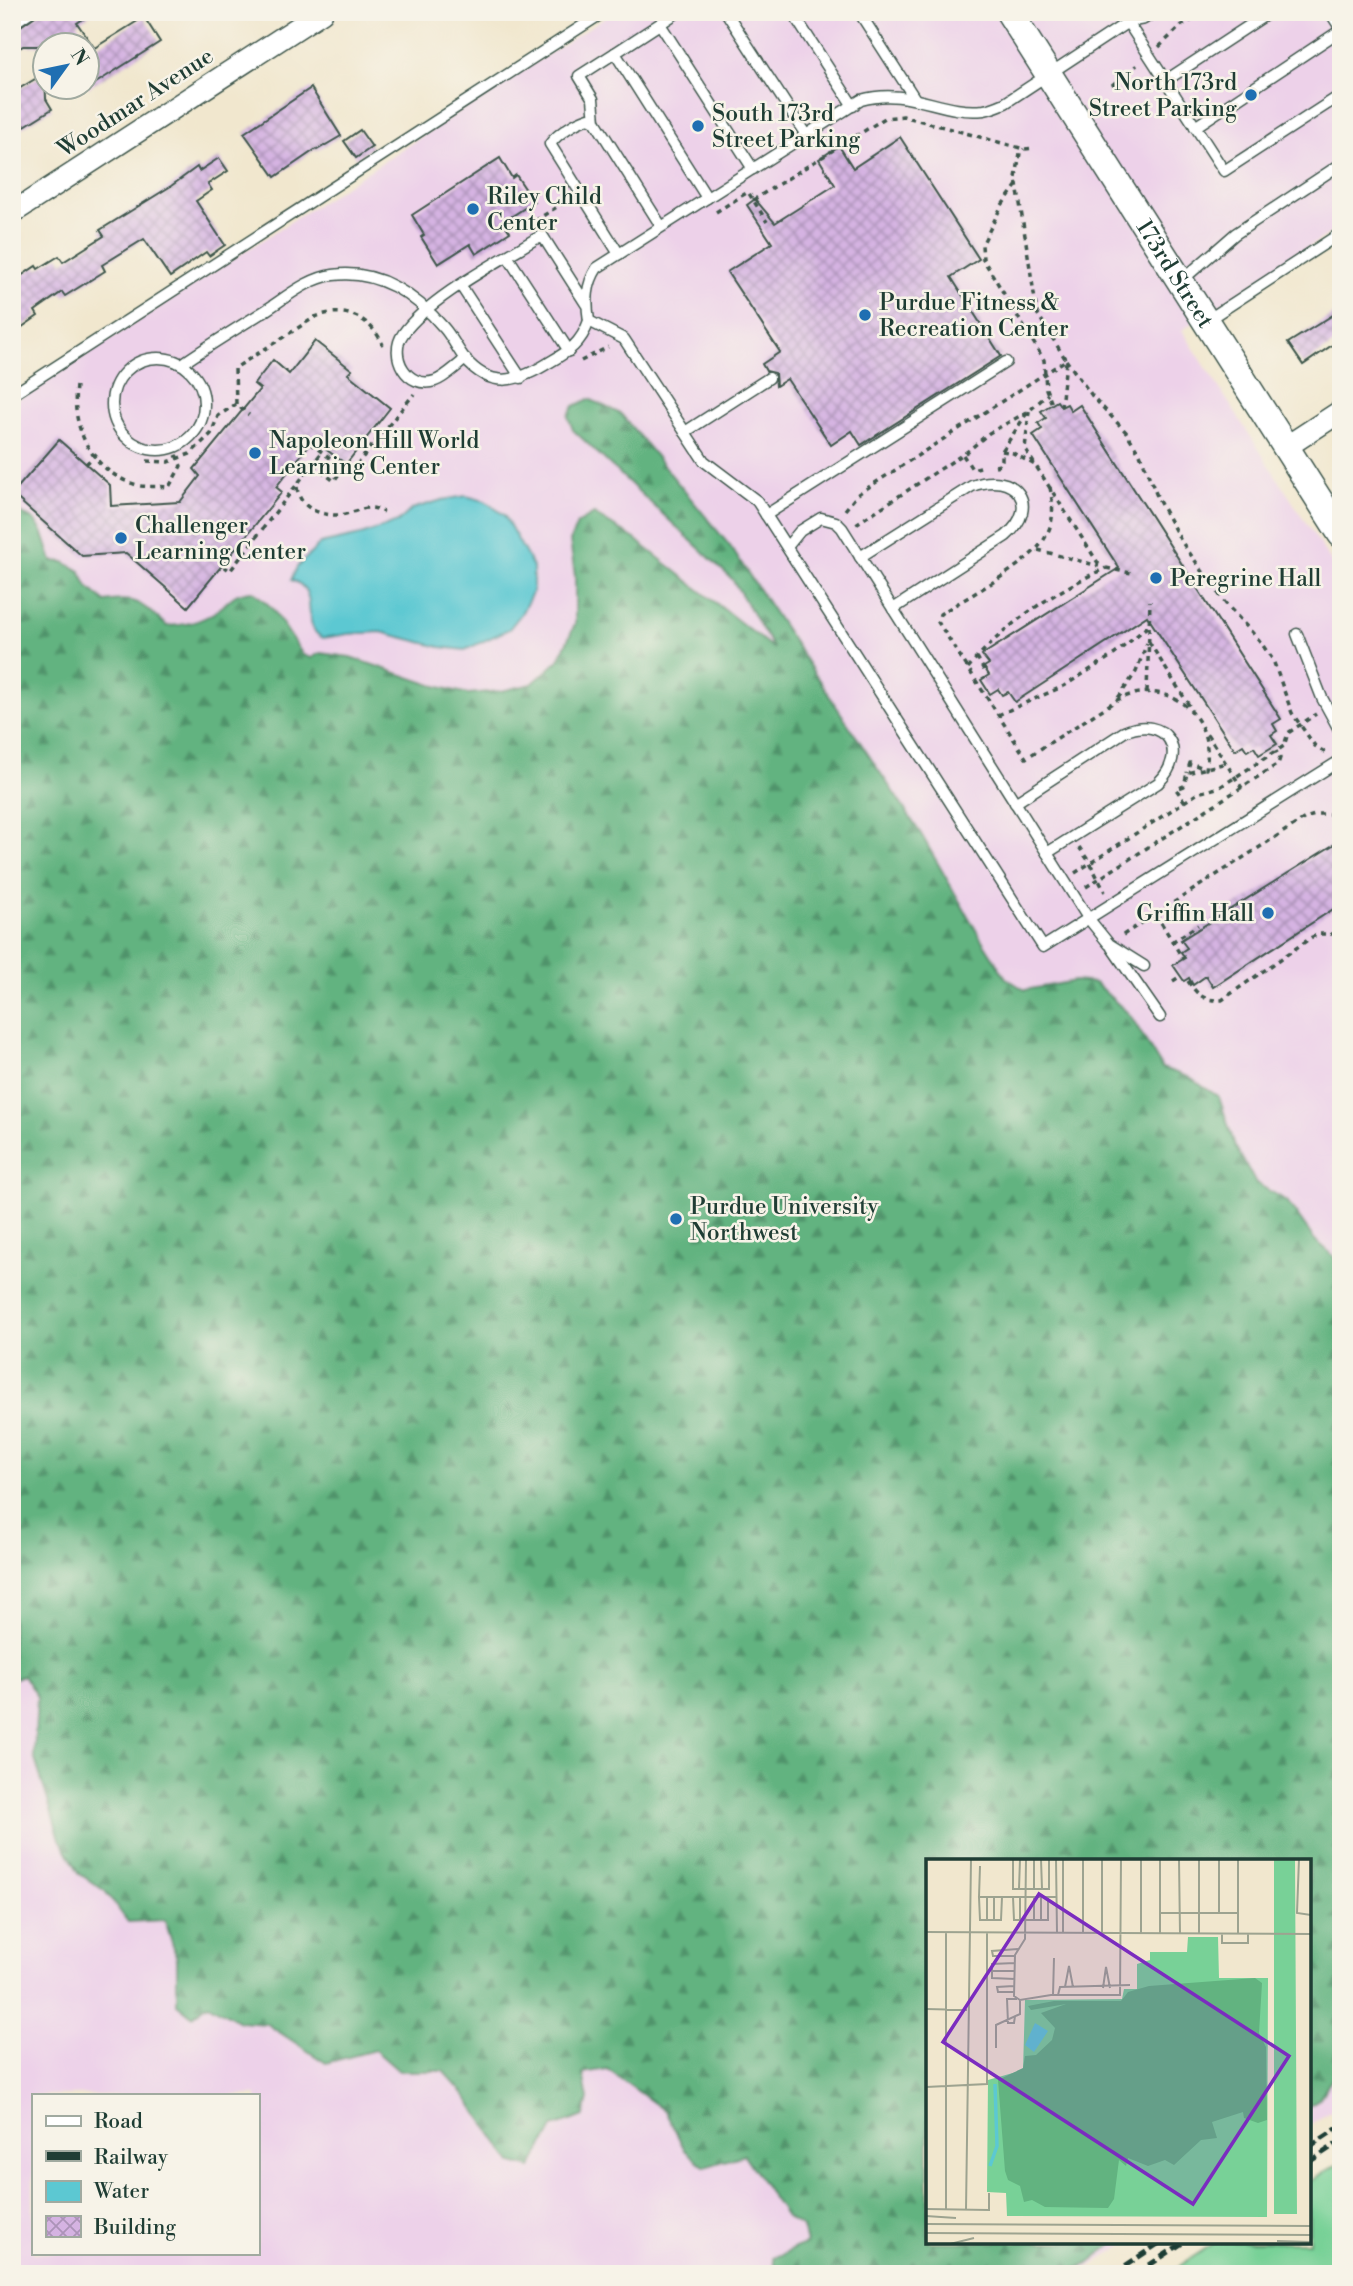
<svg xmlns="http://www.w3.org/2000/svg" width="1353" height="2286" font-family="'Libre Bodoni',serif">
  <defs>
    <pattern id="forest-firs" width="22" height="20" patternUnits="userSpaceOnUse" patternTransform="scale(1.75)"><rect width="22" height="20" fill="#62b380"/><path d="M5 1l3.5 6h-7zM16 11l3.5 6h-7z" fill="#50936a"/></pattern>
    <pattern id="building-cross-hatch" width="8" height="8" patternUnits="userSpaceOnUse" patternTransform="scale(1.75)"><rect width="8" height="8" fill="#d5b3e2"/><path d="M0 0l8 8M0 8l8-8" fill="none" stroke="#ac93b8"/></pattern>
  </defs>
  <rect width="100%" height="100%" fill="#f7f3e8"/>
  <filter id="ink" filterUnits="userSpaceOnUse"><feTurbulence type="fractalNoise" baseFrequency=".0143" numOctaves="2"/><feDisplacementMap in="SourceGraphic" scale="14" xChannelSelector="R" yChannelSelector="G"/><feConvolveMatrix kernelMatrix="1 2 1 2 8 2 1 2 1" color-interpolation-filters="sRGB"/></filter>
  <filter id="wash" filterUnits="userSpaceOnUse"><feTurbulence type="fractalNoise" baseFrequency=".00686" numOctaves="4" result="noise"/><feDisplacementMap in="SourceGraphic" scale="28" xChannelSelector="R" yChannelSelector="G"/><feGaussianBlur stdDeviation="1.57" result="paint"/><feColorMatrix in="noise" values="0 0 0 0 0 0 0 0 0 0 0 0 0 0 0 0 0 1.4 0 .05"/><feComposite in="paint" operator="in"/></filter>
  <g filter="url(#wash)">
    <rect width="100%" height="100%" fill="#f1e7ce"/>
    <path fill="#edd1e9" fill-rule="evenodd" d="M613 12H1341V226L1182 330 1341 577V2105L1309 2125V1861H928V2242H1128L1079 2274H12V403ZM33 2095H257V2253H33Z"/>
    <path fill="#78d197" stroke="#4c8766" stroke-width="2" d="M1341 2162V2274H1167L1216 2242H1309V2182Z"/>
    <path fill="url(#forest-firs)" stroke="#40785a" stroke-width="2" d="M589 399 621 414 730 546 921 834 980 937 1006 978 1025 990 1075 981 1095 983 1130 1015 1162 1068 1188 1077 1219 1097 1235 1146 1256 1183 1287 1201 1314 1239 1335 1257 1341 1272V2065L1319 2099 1309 2105V1861H928V2242H1115L1090 2262 1066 2274H776L773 2258 806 2243 802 2227 786 2217 744 2155 705 2167 685 2150 665 2111 607 2069 583 2073 588 2099 584 2116 553 2127 531 2168 512 2163 465 2095 443 2071H399L375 2050 326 2063 267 2024 240 2022 208 2004 192 2016 177 2004V1959L165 1920 128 1922 105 1891 80 1874 60 1839 34 1756 37 1697 23 1675 12 1679V509L33 519 42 531 52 561 64 562 80 571 88 587 105 602C138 596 143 605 167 626 186 625 200 622 215 612 233 600 229 593 253 591L272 608 303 655 311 658 320 653 350 657 432 685 468 694 501 691 532 684 559 660 575 624V576L570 541 577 524 594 514 635 539 774 649 732 579 573 430 568 416 574 406Z"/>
    <path fill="#5cc8d2" stroke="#3e8283" stroke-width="2" d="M466 496 485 501 504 515 533 567V591L521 614 509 629 465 650 440 647 381 632 348 634 323 638C320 636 316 634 314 630 304 613 318 588 291 580L297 567 320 544 361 535 398 522 412 509 442 500Z"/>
    <g id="blocks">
      <g fill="url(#building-cross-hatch)">
        <path d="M41 12H94L77 23 93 46H23L18 49 12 41V32Z"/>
        <path d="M144 17 160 42 88 88V52Z"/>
        <path d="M45 73 46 99 52 109 12 134V93Z"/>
        <path d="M311 88 341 136 317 150 316 149 275 177 244 133Z"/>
        <path d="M360 130 372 147 356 158 344 141Z"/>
        <path d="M900 137 979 259 951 277 1001 356 861 445 852 431 831 445 787 379 776 386 775 373 766 371 762 364 780 352 727 272 772 243 747 205 755 199 775 223 835 185 819 159 839 146 853 168Z"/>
        <path d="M219 158 228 171 208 184 212 190 196 201 225 245 209 256 206 252 170 277 144 239 102 265 105 271 65 296 62 292 35 311 38 316 12 334V282L36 266 38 269 59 256 63 262 104 236 100 230 171 186 197 167 199 171Z"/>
        <path d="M500 158 512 178 516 175 534 202 503 222 510 232 476 254 470 244 438 264 421 237 424 235 412 215Z"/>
        <path d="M1341 310V339L1303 365 1288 343Z"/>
        <path d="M315 341 352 370 348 374 390 408 346 464 313 440 276 487 282 492 188 607 126 553 82 556 12 494 59 440 110 485 111 506 180 502 200 476 194 469 260 389 254 384 273 360 289 374Z"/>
        <path d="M1057 401 1061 407 1067 404 1071 411 1080 405 1281 719 1273 724 1277 731 1271 735 1277 744 1259 755 1254 747 1247 751 1243 745 1235 750 1147 616 1015 702 1008 692 1002 695 998 689 990 694 981 680 989 675 984 667 989 664 982 655 1119 568 1033 435 1042 429 1038 423 1046 418 1041 411Z"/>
        <path d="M1341 840V904L1213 987 1206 976 1193 985 1189 978 1184 981 1173 965 1185 958 1181 952 1187 948 1181 940Z"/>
      </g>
    </g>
  </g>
  <g filter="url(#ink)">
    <use href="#blocks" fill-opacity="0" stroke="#3e564b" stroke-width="2"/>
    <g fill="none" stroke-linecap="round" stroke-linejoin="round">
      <g stroke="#3e564b" stroke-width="13">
        <g id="service">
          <path d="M678 12 615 53 707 198"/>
          <path d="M726 12 806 135"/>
          <path d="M792 12 853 106"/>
          <path d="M859 12 915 99"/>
          <path d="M1121 12 1224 171 1341 95"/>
          <path d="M1154 12 1144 19 1128 22 1005 103C998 106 991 109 984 110 941 115 909 86 861 100L597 268C586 285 586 301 589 321L624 339 704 461 757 501 1043 947 1341 760"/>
          <path d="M1330 12 1341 29"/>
          <path d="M12 24 30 12"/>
          <path d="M660 24 753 169"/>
          <path d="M1165 81 1270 12"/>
          <path d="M595 121 593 99 579 76 615 53"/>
          <path d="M1195 127 1341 30"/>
          <path d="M619 254 550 144C558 133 576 122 589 118L595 121 661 226"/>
          <path d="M508 257 569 351"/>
          <path d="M1180 282 1235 234 1341 164"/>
          <path d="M461 286 521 378"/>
          <path d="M1206 321 1341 233"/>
          <circle cx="158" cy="404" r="46"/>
          <path d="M466 359C456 366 446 377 435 381 407 390 388 355 403 334 429 297 502 260 542 235L586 304"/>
          <path d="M182 364C208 346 236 329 263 312 284 299 308 278 333 275 378 269 416 295 444 328 452 337 457 349 465 359 490 388 515 383 545 365 567 352 580 346 589 321"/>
          <path d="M12 395 604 12"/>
          <path d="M685 432 769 378"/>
          <path d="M766 515 1006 362"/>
          <path d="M787 547 800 531 821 518 836 522 842 528 1088 918 1109 944 1144 966"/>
          <path d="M860 557 972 486C1015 470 1042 505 1006 536L893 609"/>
          <path d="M1297 634 1322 698 1341 733"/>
          <path d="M1015 803 1124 732C1166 714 1190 752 1158 783L1047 853"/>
          <path d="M1112 948 1160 1017"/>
        </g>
      </g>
      <g stroke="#3e564b" stroke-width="24">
        <g id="minor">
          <path d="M12 213 322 12"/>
          <path d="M1286 447 1341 411"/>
        </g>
      </g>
      <g stroke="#3e564b" stroke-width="29">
        <g id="tertiary">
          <path id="s1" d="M1009 12 1341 534"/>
        </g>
      </g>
      <g stroke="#3e564b" stroke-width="3.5" stroke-dasharray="5 5" stroke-linecap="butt">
        <path d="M1159 47 1182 25 1208 12"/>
        <path d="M1112 85 1137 65"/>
        <path d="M1017 185 1002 205 982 245 983 259 1044 360 1046 389 1052 404"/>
        <path d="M753 200 885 118 903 116 1024 149 1035 148"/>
        <path d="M716 212 748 192 767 222"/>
        <path d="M535 221 569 199"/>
        <path d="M1066 360 1093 397 1126 432 1140 454 1159 501 1181 541 1226 604 1259 640 1273 660 1292 713 1315 746 1326 753"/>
        <path d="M581 361 608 347"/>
        <path d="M76 386C71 431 94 475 141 486 150 487 160 486 169 487L181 466 173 448"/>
        <path d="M236 404 235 368 315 317C344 306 370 316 383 345"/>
        <path d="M1061 407 1066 362"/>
        <path d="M1029 411 1025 449 1100 566"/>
        <path d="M310 443 350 473 414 394"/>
        <path d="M1002 451 1013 453 1035 465"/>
        <path d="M963 455 972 469 984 466"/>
        <path d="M147 461 168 462 190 454 211 434 218 416 236 404 249 415"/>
        <path d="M86 464 99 451"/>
        <path d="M313 464 334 481 343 468"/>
        <path d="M995 466 1000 465 1002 460V451L1027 413"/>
        <path d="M297 487C299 508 320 516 340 515 350 514 358 509 368 508 374 507 379 510 384 512"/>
        <path d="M1050 487C1053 505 1055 520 1046 536 1033 563 967 597 940 614L938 622 1026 758 1117 700C1168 675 1216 715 1206 769L1190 763 1187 773"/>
        <path d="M845 510 858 494 1066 360 1037 313 1016 178 1020 153 1024 149"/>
        <path d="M856 524 968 451 989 433 1029 411 1048 394"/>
        <path d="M1038 550 1099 566"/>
        <path d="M224 566 230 571 322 452"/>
        <path d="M1106 568 1131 573"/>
        <path d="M1149 642 1192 710"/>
        <path d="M977 657 986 674"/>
        <path d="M968 668C1004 624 1055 591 1106 568"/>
        <path d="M1147 692 1150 601"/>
        <path d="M1118 698 1136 672 1147 643"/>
        <path d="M998 715 1064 686 1115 654 1148 626"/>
        <path d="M1207 734 1242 788"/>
        <path d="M1185 802 1176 789 1184 786 1187 773 1226 763"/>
        <path d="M1079 847 1090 863 1105 892"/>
        <path d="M1075 873 1198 793 1220 787 1284 746 1288 733 1316 714"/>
        <path d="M1086 887 1278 764 1280 758 1276 751"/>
        <path d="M1156 914 1183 959"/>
        <path d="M1123 935 1305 818 1318 814H1341"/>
        <path d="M1172 942 1198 925"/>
        <path d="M1173 981 1181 976"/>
        <path d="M1188 981C1197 995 1204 1001 1222 1000L1312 937 1319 934H1341"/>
      </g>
      <use href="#service" stroke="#fff" stroke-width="10"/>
      <use href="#minor" stroke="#fff" stroke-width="21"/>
      <use href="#tertiary" stroke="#fff" stroke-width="26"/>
      <g stroke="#1f3d34" stroke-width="5" stroke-dasharray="10 5" stroke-linecap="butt">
        <path d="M1309 2147 1341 2126"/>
        <path d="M1309 2162 1341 2141"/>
        <path d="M1113 2274 1161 2242"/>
        <path d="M1136 2274 1184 2242"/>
      </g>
    </g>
  </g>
  <g fill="#1f6fb2" stroke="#f7f3e8" stroke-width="2.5">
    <circle cx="1251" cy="95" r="7"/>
    <circle cx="698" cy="126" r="7"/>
    <circle cx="473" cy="209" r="7"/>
    <circle cx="865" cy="315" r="7"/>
    <circle cx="255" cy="453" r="7"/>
    <circle cx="121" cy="538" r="7"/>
    <circle cx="1156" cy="578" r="7"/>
    <circle cx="1268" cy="913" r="7"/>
    <circle cx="676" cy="1219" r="7"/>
  </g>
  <g text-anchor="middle" stroke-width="5" stroke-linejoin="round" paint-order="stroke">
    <g font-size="23" fill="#1f3d34" stroke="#f7f3e8" text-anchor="start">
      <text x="1237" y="90" text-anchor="end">North 173rd<tspan x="1237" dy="26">Street Parking</tspan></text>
      <text x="712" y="121">South 173rd<tspan x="712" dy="26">Street Parking</tspan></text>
      <text x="487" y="204">Riley Child<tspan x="487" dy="26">Center</tspan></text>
      <text x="879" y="310">Purdue Fitness &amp;<tspan x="879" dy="26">Recreation Center</tspan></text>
      <text x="269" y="448">Napoleon Hill World<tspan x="269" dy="26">Learning Center</tspan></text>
      <text x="135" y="533">Challenger<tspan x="135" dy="26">Learning Center</tspan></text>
      <text x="1170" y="586">Peregrine Hall</text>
      <text x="1254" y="921" text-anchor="end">Griffin Hall</text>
      <text x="690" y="1214">Purdue University<tspan x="690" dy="26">Northwest</tspan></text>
    </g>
    <g font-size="23" fill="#1f3d34" stroke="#f7f3e8">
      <text transform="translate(135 102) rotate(-33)" y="8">Woodmar Avenue</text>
      <text dy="8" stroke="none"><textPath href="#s1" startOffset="310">173rd Street</textPath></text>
    </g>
  </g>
  <g transform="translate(926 1859)">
    <rect width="385" height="385" fill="#f1e7ce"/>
    <path d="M348 0H369L371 355H348ZM262 78H292L293 119H342L341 358 81 357 80 334 61 333 62 221 97 211 99 141 196 140 198 130H211V105L224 101V93H261Z" fill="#78d197"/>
    <path d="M329 119 336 124 333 174 340 188 341 261 332 264 318 259 317 253 286 263 291 279 275 281 248 306 239 301 222 307 202 299 200 307 193 301 188 340 182 349 119 348 106 341 98 343 94 327 82 321 79 312 72 221 97 209 99 197 110 196 126 181 129 169 115 154 140 145 105 151 102 147 128 142H195L202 133 223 127Z" fill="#62b380"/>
    <path d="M109 164 122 172 108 193 99 186Z" fill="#5cc8d2"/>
    <path fill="none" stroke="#5cc8d2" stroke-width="3.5" d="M64 307 71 287 69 225"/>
    <path fill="none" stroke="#9da390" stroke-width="2" d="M87 0V30H123V0M100 0 99 80 89 96 88 137 94 141 125 136H194L195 0M108 0V30M115 0 116 30M130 0 131 74M137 0V74M157 0V74M176 0V74M215 0V75M234 0V75M253 0 254 75M273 0V75M293 0V54M312 0V75M373 0 371 54 385 56M93 30 94 0M53 38 54 7M61 38V61M68 38V61M76 38 75 61H54L53 38H130M87 38 88 61H122V38M94 38V61M108 38V61M115 38V61M234 54H312M0 73 385 75M296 75V84H322V75M89 97H67L66 92 92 90M66 112H89M89 120 66 119V105L89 104M139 128 143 107 147 128M177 129 180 108 184 129M88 133H72L71 128 88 127M127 136 128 99M132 136 134 128 204 126M0 150 41 151M89 157 88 164H82L81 140H91M70 189V166L94 155V141M0 228 61 225V73M0 350 63 351V334M20 351V73M40 351 45 0M0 357 30 359M0 365 385 367M0 374 385 376M351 382 385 383M24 385 48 379"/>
    <path fill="#7b2cbf" fill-opacity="0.15" stroke="#7b2cbf" stroke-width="3.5" d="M113 35 363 197 267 345 17 183Z"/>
    <rect width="385" height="385" fill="none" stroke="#1f3d34" stroke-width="3.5"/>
  </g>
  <rect width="1353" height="2286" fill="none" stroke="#f7f3e8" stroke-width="42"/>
  <rect x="32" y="2094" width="228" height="161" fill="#f7f3e8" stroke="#a1aaa0" stroke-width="2"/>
  <rect x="46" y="2116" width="35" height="10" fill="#ffffff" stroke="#a1aaa0" stroke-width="2"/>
  <text x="94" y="2128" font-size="21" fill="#1f3d34">Road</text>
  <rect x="46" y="2151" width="35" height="10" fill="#1f3d34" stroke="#a1aaa0" stroke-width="2"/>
  <text x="94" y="2164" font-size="21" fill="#1f3d34">Railway</text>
  <rect x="46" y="2181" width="35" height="21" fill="#5cc8d2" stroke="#a1aaa0" stroke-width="2"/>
  <text x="94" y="2198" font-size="21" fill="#1f3d34">Water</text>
  <rect x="46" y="2216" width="35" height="21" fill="url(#building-cross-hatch)" stroke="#a1aaa0" stroke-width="2"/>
  <text x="94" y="2234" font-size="21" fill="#1f3d34">Building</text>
  <g transform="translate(66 66) rotate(57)"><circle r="33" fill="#f7f3e8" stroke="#a1aaa0" stroke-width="2"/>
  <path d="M0-5L12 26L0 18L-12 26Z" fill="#1f6fb2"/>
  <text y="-10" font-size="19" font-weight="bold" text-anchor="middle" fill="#1f3d34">N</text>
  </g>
</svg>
